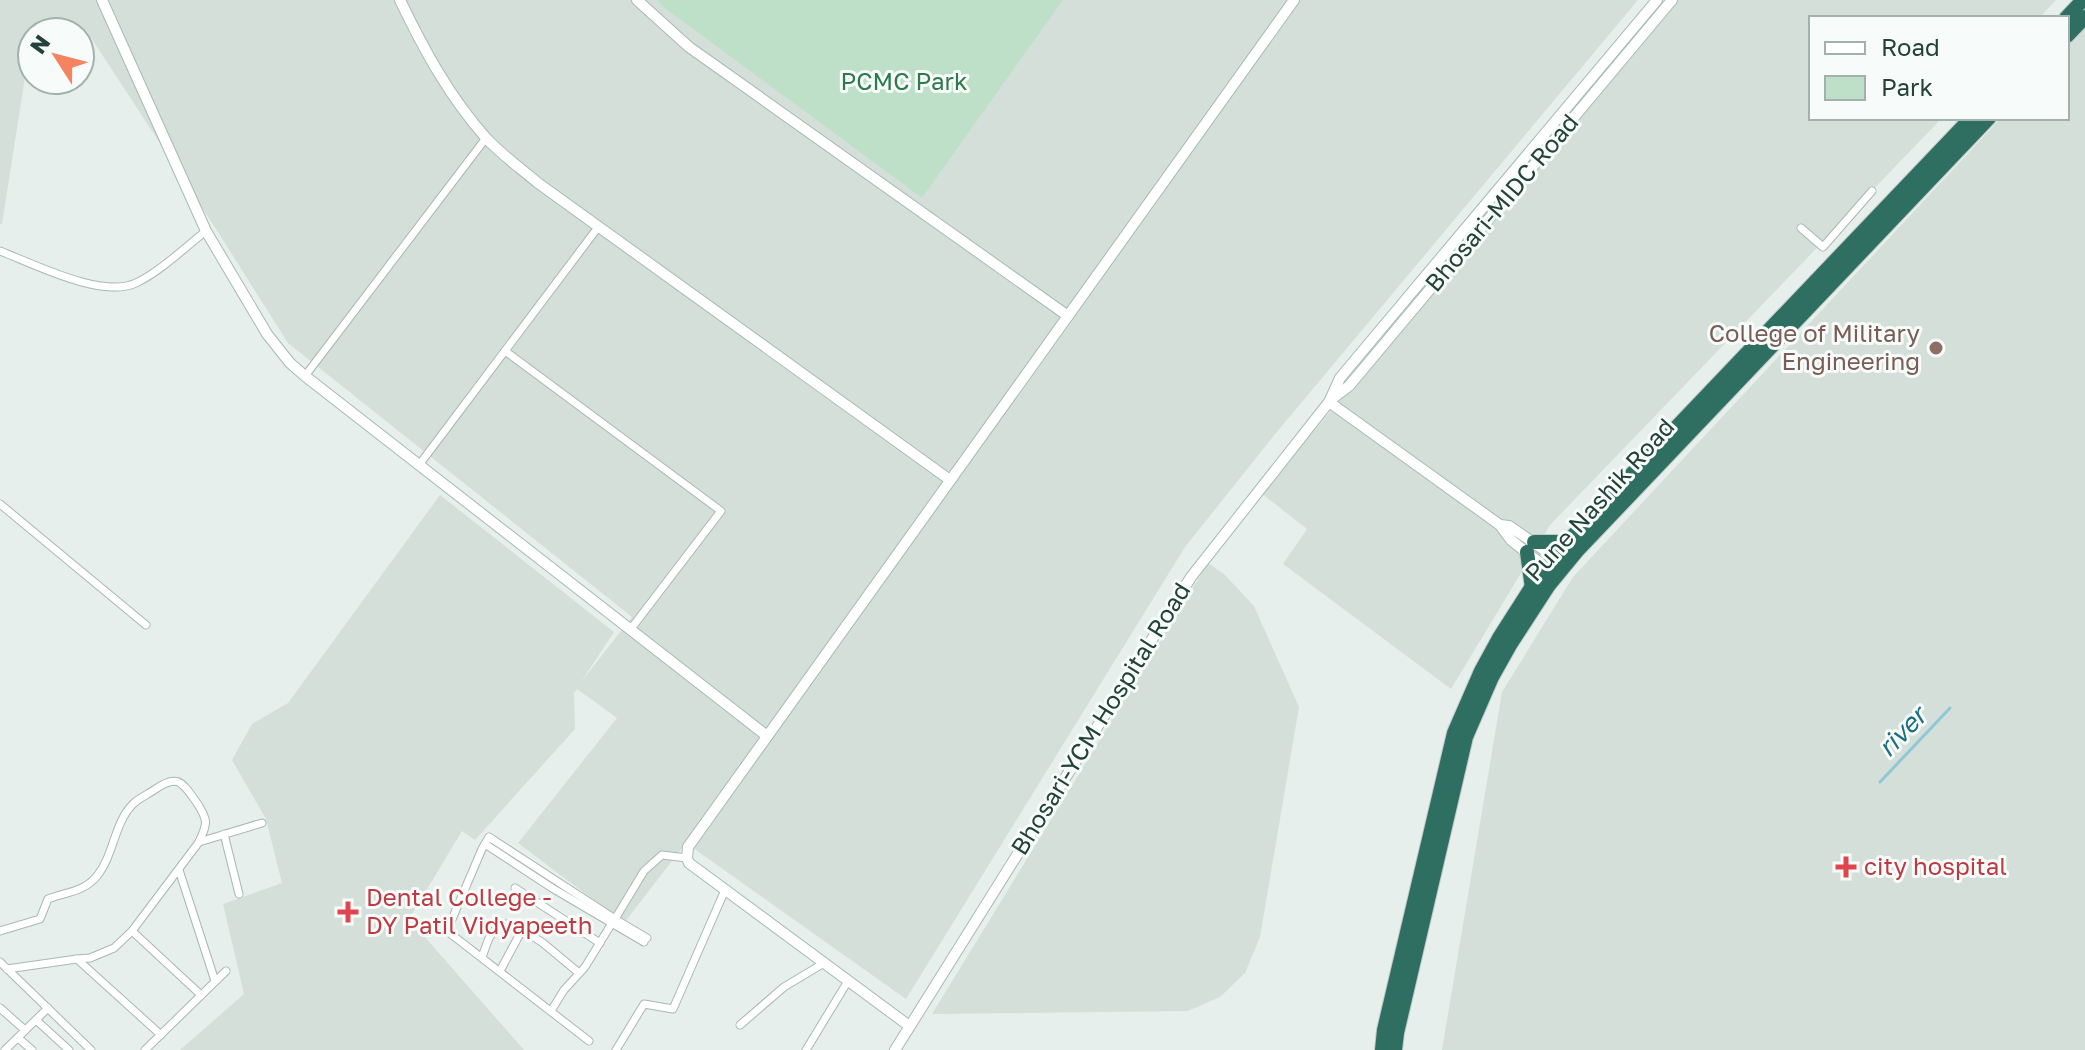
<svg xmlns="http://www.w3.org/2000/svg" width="2085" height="1050" font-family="'Golos Text',sans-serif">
  <rect width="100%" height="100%" fill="#e6efeb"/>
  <g fill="#d4dfda">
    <path d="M0 0H1638L1276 433 1185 547 906 999 686 843 624 923 518 843 617 718 577 689 574 693 575 729 475 840 462 831 409 919 524 1050H180L244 994 223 904 282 883 266 819 232 760 252 724 288 703 440 495 614 632 581 682 632 617 288 343 216 229 86 30 75 32H32L2 224H0Z"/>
    <path d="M1675 0H2056L2039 18H1811V118H1942L1550 525 1451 689 1283 564 1307 529 1261 493 1498 215Z"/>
    <path d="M2085 28V1050H1442L1502 692 1573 577 2001 118H2067V47Z"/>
    <path d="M1208 563 1224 574 1254 606 1299 707 1260 937 1245 973 1220 997 1188 1011 932 1014Z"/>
  </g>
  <path fill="#bfe0c8" d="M657 0H1063L922 198 662 6Z"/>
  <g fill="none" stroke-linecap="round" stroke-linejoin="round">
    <path stroke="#8ec9d4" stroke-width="3" d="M1880 782 1950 708"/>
    <g stroke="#a8b8b2" stroke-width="9">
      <g id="street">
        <path d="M1801 228 1823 247 1872 191"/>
        <path d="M0 251C34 264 102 299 136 283 161 271 184 248 206 231"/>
        <path d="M505 351 721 511 630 630"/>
        <path d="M305 376 486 138"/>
        <path d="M419 465 599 226"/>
        <path d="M0 504 146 625"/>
        <path d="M224 834 239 894"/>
        <path d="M199 842 262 823"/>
        <path d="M485 844 552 888 644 942"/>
        <path d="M179 870 215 981"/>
        <path d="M515 888 600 943"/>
        <path d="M615 919 647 938"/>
        <path d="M0 931 40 919 48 899C66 892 84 892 97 876 114 855 114 823 133 804 139 798 147 795 154 790 178 773 182 782 197 803 208 820 208 823 199 842L132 931 114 948 90 958 77 959 7 969"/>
        <path d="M132 931 201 995"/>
        <path d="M482 957 489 938 499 924H514L543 943 579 973"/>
        <path d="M77 959 161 1035"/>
        <path d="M0 962 91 1050"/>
        <path d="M500 971 522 930"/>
        <path d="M0 1008 25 1030"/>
        <path d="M551 1011 564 990 585 967 612 923"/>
        <path d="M36 1020 69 1050"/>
        <path d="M740 1025 784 987 824 963"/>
        <path d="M18 1038 32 1050"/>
        <path d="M589 1041 447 931 482 849 489 837 615 919 644 871 662 855 687 858"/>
        <path d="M5 1050 48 1008"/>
        <path d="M145 1050 226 971"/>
        <path d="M616 1050 644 1004 673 1009 725 890"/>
        <path d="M806 1050 848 981"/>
      </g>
    </g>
    <g stroke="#a4bbb3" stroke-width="12">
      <g id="secondary">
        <path d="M102 0 206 231 267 334 290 363 305 376 767 736"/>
        <path d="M400 0C424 50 449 96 486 138 502 155 520 168 538 183L950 480"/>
        <path d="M637 0 689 47 1068 316"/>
        <path d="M1333 398 1349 386 1672 0"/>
        <path d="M1329 402 1500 525 1511 540 1549 570"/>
        <path d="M1500 525 1509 526 1559 560"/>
        <path d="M908 1025 689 863 687 858 688 847 1294 0"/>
        <path d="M895 1050 1191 577 1329 402 1340 378 1657 0"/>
      </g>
    </g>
    <g stroke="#c2cac8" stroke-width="16">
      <g id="highway">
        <path d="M2066 18 2083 0"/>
        <path d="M2067 36 2085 17"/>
        <path d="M1534 542H1567"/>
        <path d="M1527 552 1532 588"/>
        <path d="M1382 1050 1384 1030 1454 733 1481 671 1499 638 1538 577 1567 542 1971 118"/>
        <path d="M1395 1050 1397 1033 1466 737 1492 677 1510 645 1549 585 1577 551 1989 118"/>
      </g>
    </g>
    <use href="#street" stroke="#fff" stroke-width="7"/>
    <use href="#secondary" stroke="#fff" stroke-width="10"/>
    <use href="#highway" stroke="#2f6f62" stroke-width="14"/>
  </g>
  <circle fill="#8d6e63" stroke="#f7fbf9" stroke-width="3" cx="1936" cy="348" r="8"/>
  <g fill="#e0444e" stroke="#f7fbf9" stroke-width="3">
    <path d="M1842 855h8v8h8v8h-8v8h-8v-8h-8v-8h8z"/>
    <path d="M344 900h8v8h8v8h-8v8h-8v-8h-8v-8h8z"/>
  </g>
  <g text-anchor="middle" stroke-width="6" stroke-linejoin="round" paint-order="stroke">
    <g font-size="24" fill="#2d7a4b" stroke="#f7fbf9">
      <text x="904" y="90">PCMC Park</text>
    </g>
    <g font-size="24" fill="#24423a" stroke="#f7fbf9">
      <text transform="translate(1502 203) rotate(-50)" y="8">Bhosari-MIDC Road</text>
      <text transform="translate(1600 500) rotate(-48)" y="8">Pune Nashik Road</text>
      <text transform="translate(1101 719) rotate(-58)" y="8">Bhosari-YCM Hospital Road</text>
    </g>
    <g font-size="24" fill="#785e54" stroke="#f7fbf9" text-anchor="end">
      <text x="1920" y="342">College of Military<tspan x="1920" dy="28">Engineering</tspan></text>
    </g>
    <g font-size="24" fill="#be3a42" stroke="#f7fbf9" text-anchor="start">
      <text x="1864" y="875">city hospital</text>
      <text x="366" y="906">Dental College -<tspan x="366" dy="28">DY Patil Vidyapeeth</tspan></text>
    </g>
    <g font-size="26" font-style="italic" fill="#1c6f80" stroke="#f7fbf9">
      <text transform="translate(1902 732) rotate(-46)" y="9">river</text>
    </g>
  </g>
  <rect x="1809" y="16" width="260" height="104" fill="#f7fbf9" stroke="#a3b1ad" stroke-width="2"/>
  <rect x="1825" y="42" width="40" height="12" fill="#ffffff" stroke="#a3b1ad" stroke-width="2"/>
  <text x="1881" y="56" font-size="24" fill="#24423a">Road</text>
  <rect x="1825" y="76" width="40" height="24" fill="#bfe0c8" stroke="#a3b1ad" stroke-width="2"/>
  <text x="1881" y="96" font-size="24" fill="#24423a">Park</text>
  <g transform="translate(56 56) rotate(306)"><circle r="38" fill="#f7fbf9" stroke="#a3b1ad" stroke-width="2"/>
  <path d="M0-6L14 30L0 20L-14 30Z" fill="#f4845f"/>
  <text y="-12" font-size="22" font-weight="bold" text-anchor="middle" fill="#24423a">N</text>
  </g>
</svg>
